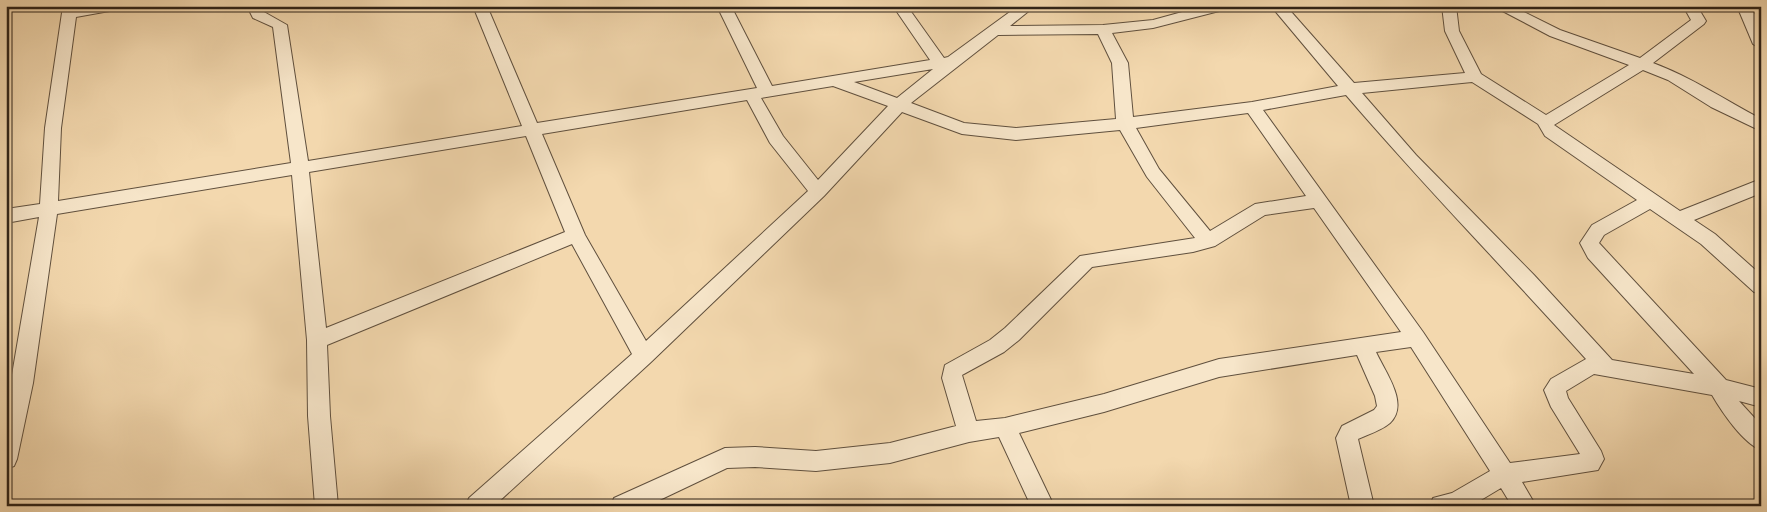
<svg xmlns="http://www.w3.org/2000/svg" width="1767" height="512" font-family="'Libre Bodoni',serif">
  <rect width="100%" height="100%" fill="#f3d8ae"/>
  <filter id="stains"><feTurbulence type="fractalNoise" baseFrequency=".004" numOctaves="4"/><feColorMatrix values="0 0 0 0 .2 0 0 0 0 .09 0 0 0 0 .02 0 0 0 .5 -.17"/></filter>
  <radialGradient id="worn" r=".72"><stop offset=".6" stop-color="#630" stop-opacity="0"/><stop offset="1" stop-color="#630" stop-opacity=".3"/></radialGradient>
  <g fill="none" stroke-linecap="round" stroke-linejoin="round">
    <g stroke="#60503e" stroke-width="2">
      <g id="minor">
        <path d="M63 6H77V8L122 6 115 10 76 17 61 128 58 201 291 163 273 27 253 18 247 6H261L264 12 287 25 308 161 522 126 473 6H487L537 123 757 88 717 6H731L772 86 930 60 893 6H907L944 58 948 57 1018 6H1035L1010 26 1103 25 1153 20 1204 6H1229L1227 9 1153 28 1112 33 1128 63 1133 117 1252 102 1338 86 1271 6H1286L1354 83 1465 73 1445 31 1442 6H1456L1459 31 1481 74 1546 115 1629 65 1550 36 1493 6H1512L1560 30 1640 58 1691 20 1686 11 1687 6H1701L1700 11 1706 21 1704 24 1653 63C1691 77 1725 100 1761 119V131L1711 107 1668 80 1643 70 1554 125 1680 211 1761 179V193L1694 220 1715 234 1761 275V294L1754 292 1701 244 1650 209 1604 235 1599 243 1726 380 1761 389V407L1739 401 1761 425V450C1743 443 1722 412 1712 395L1594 374 1566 391 1568 398 1601 451 1604 459 1598 470 1522 482 1536 506H1512L1501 488 1471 506H1430L1433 498 1452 493 1490 471 1411 347 1376 352C1385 372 1410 404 1390 423 1382 430 1367 435 1358 439L1374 506H1351L1336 438 1342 426 1374 410 1377 406 1375 396 1357 355 1219 377 1104 412 1019 433 1054 506H1031L999 437 969 442 890 463 816 471 755 467 727 468 647 506H611L614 498 725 448 755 447 816 451 890 443 956 426 942 378 945 365 990 340 1005 328 1080 256 1195 238 1147 177 1120 130 1016 140 962 134 902 112 824 196 651 362 494 506H466L469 498 632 354 572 244 327 345 330 416 338 506H315L308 416 307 340 292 175 57 214 33 383 17 459 14 466 6 469V410L39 217 6 223V209L40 204 45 128ZM1098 34 1112 63 1116 119 1016 128 964 123 911 103 998 35ZM933 69 897 98 854 82ZM1472 82 1538 124 1545 136 1637 200 1592 225 1580 243 1588 258 1694 374 1612 360 1534 275 1416 155 1362 93ZM833 86 888 106 818 180 783 136 761 98ZM1346 95C1423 185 1506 270 1586 359L1551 379 1544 390 1551 407 1580 454 1510 463 1423 332 1263 110ZM747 100 770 143 808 191 646 341 585 235 542 134ZM1248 113 1306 196 1255 204 1210 231 1159 169 1136 128ZM526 136 565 232 326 328 309 172ZM1314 208 1401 332 1219 359 1104 394 1005 418 976 421 962 375 1004 352 1019 340 1092 267 1193 252 1215 246 1265 215Z"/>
        <path d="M1737 6H1751L1761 27V49L1753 44Z"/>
      </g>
    </g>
    <use href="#minor" fill="#f7e6ca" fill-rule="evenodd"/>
  </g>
  <rect width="1767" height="512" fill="none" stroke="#f3d8ae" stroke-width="25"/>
  <rect x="8" y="8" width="1752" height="497" fill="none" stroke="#2f2318" stroke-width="2.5"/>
  <rect x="12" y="12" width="1742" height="487" fill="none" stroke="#2f2318"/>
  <rect width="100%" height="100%" filter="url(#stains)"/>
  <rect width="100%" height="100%" fill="url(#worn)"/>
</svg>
